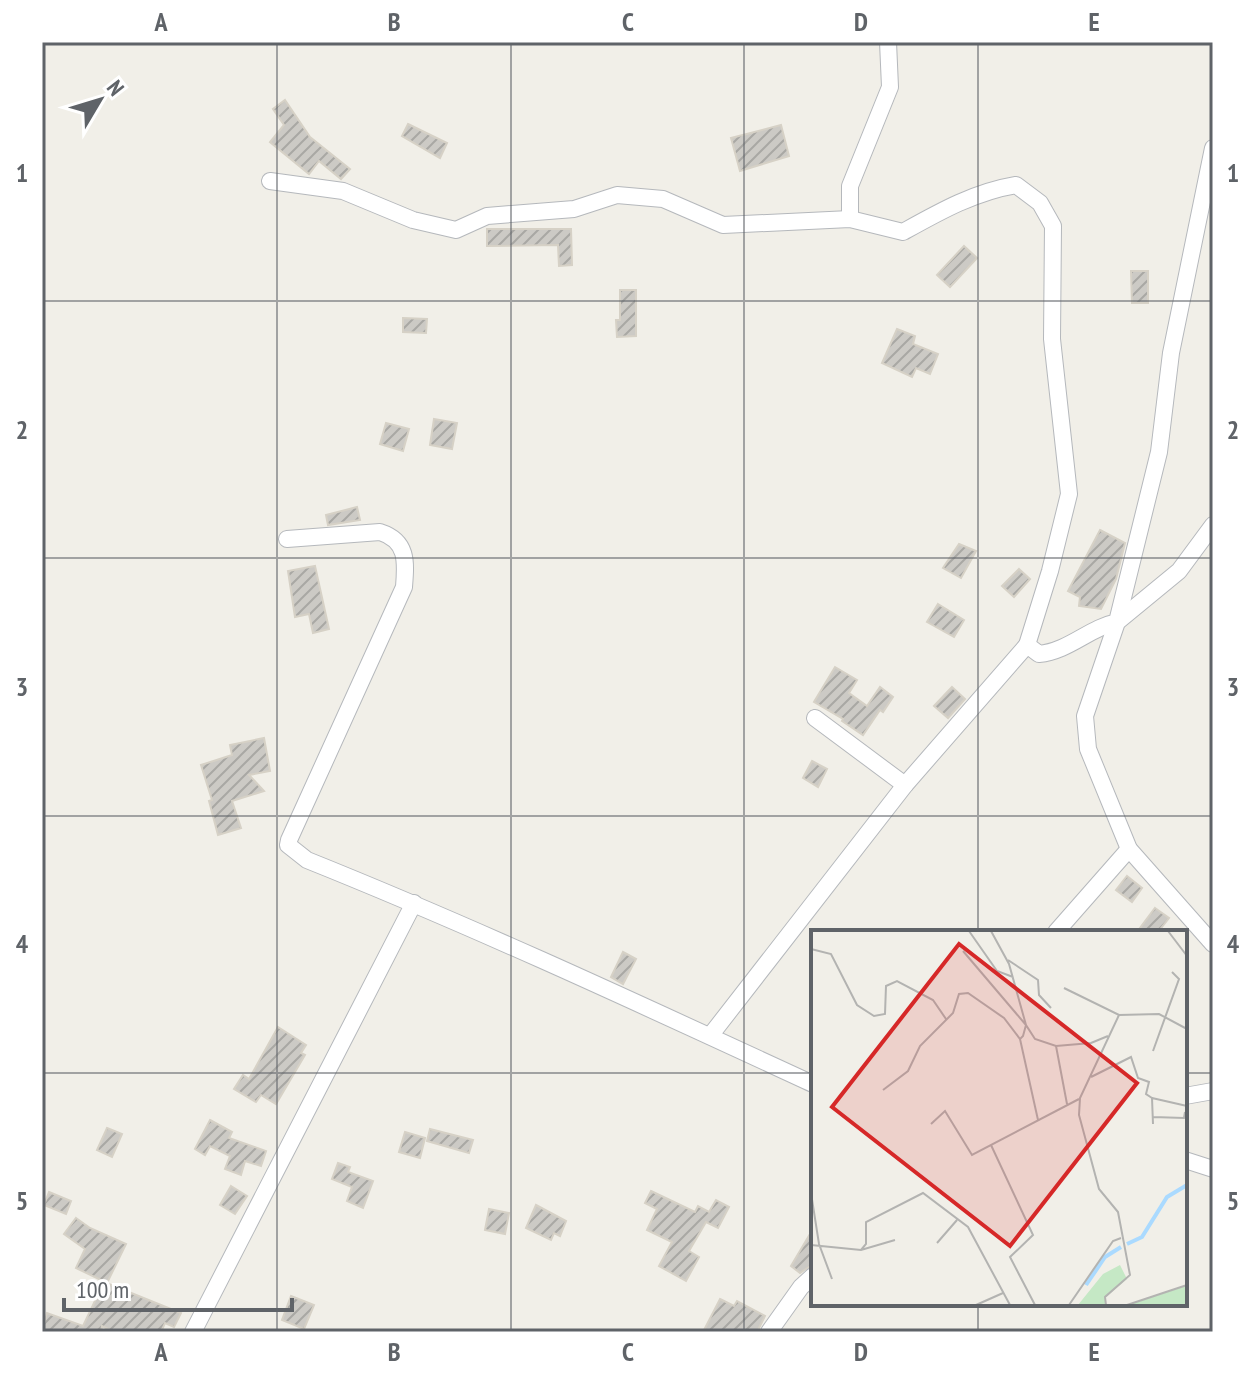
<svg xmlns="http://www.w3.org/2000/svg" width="1255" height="1374" font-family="'PT Sans Narrow',sans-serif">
  <defs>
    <pattern id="building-hatch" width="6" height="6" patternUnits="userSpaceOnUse" patternTransform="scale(2)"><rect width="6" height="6" fill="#cccac5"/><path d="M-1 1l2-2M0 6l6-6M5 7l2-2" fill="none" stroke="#a9a8a4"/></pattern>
  </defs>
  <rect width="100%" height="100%" fill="#f1efe8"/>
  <g fill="url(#building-hatch)" stroke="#d6d1c6" stroke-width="2">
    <path d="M285 100 310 137 350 169 341 179 319 161 309 174 270 142 284 125 273 109Z"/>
    <path d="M408 124 447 143 440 158 402 136Z"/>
    <path d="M781 125 789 156 740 171 731 138Z"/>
    <path d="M487 229H571L572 265 559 266 558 245 487 246Z"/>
    <path d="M964 246 977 258 950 287 937 275Z"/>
    <path d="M1131 271H1148V303H1132Z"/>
    <path d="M620 290H636V336L617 337 616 320H620Z"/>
    <path d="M403 318 427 319 426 333 403 332Z"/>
    <path d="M897 329 915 336 913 344 938 354 930 374 916 368 912 377 882 363Z"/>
    <path d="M434 419 457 423 452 449 430 445Z"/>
    <path d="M386 423 409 429 403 451 380 444Z"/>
    <path d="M357 507 360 520 328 525 326 515Z"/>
    <path d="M1100 530 1125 543 1116 579 1101 609 1079 606 1080 597 1068 591Z"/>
    <path d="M959 544 976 551 961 578 943 568Z"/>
    <path d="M315 566 329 629 313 633 309 614 295 617 288 571Z"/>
    <path d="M1019 569 1030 579 1014 597 1002 586Z"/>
    <path d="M938 604 964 620 954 637 927 622Z"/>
    <path d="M835 667 857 680 849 693 867 706 880 687 893 697 883 712 880 710 863 735 842 721 843 719 814 702Z"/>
    <path d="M952 687 965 699 948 718 934 706Z"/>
    <path d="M264 738 270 771 249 775 264 791 232 801 241 828 218 835 209 801 212 800 201 765 232 755 230 745Z"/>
    <path d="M812 761 827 769 818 787 803 778Z"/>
    <path d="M1127 876 1142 888 1132 902 1116 890Z"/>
    <path d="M1155 908 1169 918 1158 932H1137Z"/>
    <path d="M623 952 636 959 623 984 611 977Z"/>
    <path d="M278 1027 306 1045 301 1053 305 1055 276 1104 261 1095 256 1102 234 1089 243 1075 249 1079Z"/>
    <path d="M210 1120 232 1132 229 1138 266 1151 261 1166 245 1161 241 1175 225 1169 230 1156 210 1146 205 1155 195 1149Z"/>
    <path d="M107 1128 122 1134 112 1157 97 1150Z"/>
    <path d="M430 1129 473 1140 469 1153 427 1141Z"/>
    <path d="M405 1132 425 1138 420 1158 399 1152Z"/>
    <path d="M338 1163 350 1167 348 1172 373 1181 363 1208 347 1201 352 1187 332 1179Z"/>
    <path d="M231 1186 247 1196 235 1214 220 1205Z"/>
    <path d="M651 1191 695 1212 698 1206 709 1212 716 1200 729 1207 718 1228 706 1222 689 1251 699 1257 686 1281 659 1266 672 1242 647 1230 657 1209 645 1203Z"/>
    <path d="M49 1192 71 1201 66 1214 44 1205Z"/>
    <path d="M536 1205 566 1221 560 1236 554 1233 551 1240 526 1228Z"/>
    <path d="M489 1209 509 1213 505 1234 485 1230Z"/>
    <path d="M76 1218 90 1228 126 1244 107 1283 76 1268 85 1249 64 1234Z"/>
    <path d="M813 1229V1264L800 1273 791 1266Z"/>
    <path d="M104 1282 181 1313 174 1327 165 1323 161 1332H114L102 1326 101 1332H42L47 1313 83 1326Z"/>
    <path d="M291 1296 314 1305 304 1329 282 1320Z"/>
    <path d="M720 1299 734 1306 737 1301 765 1316 757 1332H703Z"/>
  </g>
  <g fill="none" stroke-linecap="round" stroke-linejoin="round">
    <g stroke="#b5b8bc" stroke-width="18">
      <g id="minor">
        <path d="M270 181 343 191 413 220 456 230 487 216 574 209 617 195 663 199 723 225 850 219 903 232C939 212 974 192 1016 185L1040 203 1053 226 1052 339 1069 494 1050 571 1027 645 1039 654C1069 651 1089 628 1117 622L1159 452 1171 353 1213 148"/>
        <path d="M850 219V186L890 87 888 42"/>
        <path d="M1213 525 1179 571 1117 622 1085 716 1088 749 1129 849 1213 944"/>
        <path d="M287 539 380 532C408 541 406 562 404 587L289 840 288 845 307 860C479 929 646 1007 813 1084"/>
        <path d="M815 718 905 785"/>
        <path d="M1056 932 1129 849"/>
        <path d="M710 1036 905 785 1027 645"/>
        <path d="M1185 1096 1213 1091"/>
        <path d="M1185 1160 1213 1169"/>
        <path d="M193 1332 414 903"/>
        <path d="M769 1332 801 1287 813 1276"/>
      </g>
    </g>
    <use href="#minor" stroke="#fff" stroke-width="16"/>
  </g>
  <path fill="none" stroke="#5f6368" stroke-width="2" stroke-opacity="0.55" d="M277 42V1332M511 42V1332M744 42V1332M978 42V932M42 301H1213M42 558H1213M42 816H1213M42 1073H813M1185 1073H1213M978 1304V1332"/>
  <g transform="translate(811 930)">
    <rect width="376" height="376" fill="#f1efe8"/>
    <path d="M309 335 316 349 295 367V375H267L292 344ZM376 355V375H316Z" fill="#c5e8c5"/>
    <path fill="none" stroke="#aadaff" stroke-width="4" d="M316 314 331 307 356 267 376 255M275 355 294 327 310 317"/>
    <path fill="none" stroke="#b3b3b1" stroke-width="2" d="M158 1 186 41 202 47M180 1 198 34 215 95 224 109 245 116 280 113 297 106M357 1 376 26M0 19 20 24 46 75 63 86 74 84 75 56 86 51 122 70 135 89M197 30 227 50 228 65 240 78M253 58 308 85 348 84 376 99M209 109 227 190M245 116 256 174M342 121 368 49 361 42M280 147 320 127 327 148 338 152 335 164 341 168 342 194M72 160 97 141 109 116 142 83 148 64 157 63 193 88 209 109 212 106 215 95 152 21M341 168 376 176M342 187 373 188 374 182M120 194 134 181 161 225 268 169M180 215 222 305 199 327 224 375M0 263 8 314 21 349M126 313 146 290M0 315 50 320 84 310M50 320 55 314V292L112 263 157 297 199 375M165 375 192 363M258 375 302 311 310 308M295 375 294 367 319 345 307 282 288 259 268 185 269 168 308 85M316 375 376 355"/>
    <path fill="#d62828" fill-opacity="0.15" stroke="#d62828" stroke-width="4" d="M148 14 326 153 199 316 21 177Z"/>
    <rect width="376" height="376" fill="none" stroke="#5f6368" stroke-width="4"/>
  </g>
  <rect width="1255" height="1374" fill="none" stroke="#ffffff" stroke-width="88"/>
  <g transform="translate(100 100) rotate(52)" stroke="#ffffff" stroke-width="6" paint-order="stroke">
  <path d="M0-6L14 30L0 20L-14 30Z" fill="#5f6368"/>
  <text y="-12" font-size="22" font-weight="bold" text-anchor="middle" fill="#5f6368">N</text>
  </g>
  <path d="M64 1298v12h228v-12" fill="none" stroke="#5f6368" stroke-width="4"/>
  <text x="76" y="1298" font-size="24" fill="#5f6368" stroke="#ffffff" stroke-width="6" paint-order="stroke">100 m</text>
  <rect x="44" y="44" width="1167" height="1286" fill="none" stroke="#5f6368" stroke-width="3"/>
  <g font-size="26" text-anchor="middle" font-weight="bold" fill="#5f6368">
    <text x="161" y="31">A</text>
    <text x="394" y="31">B</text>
    <text x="628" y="31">C</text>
    <text x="861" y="31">D</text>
    <text x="1094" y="31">E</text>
    <text x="22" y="182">1</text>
    <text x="1233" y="182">1</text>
    <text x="22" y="439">2</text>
    <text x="1233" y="439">2</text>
    <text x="22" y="696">3</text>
    <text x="1233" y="696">3</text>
    <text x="22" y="953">4</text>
    <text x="1233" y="953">4</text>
    <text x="22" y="1210">5</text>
    <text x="1233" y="1210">5</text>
    <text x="161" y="1361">A</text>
    <text x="394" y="1361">B</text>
    <text x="628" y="1361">C</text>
    <text x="861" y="1361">D</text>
    <text x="1094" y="1361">E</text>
  </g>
</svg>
